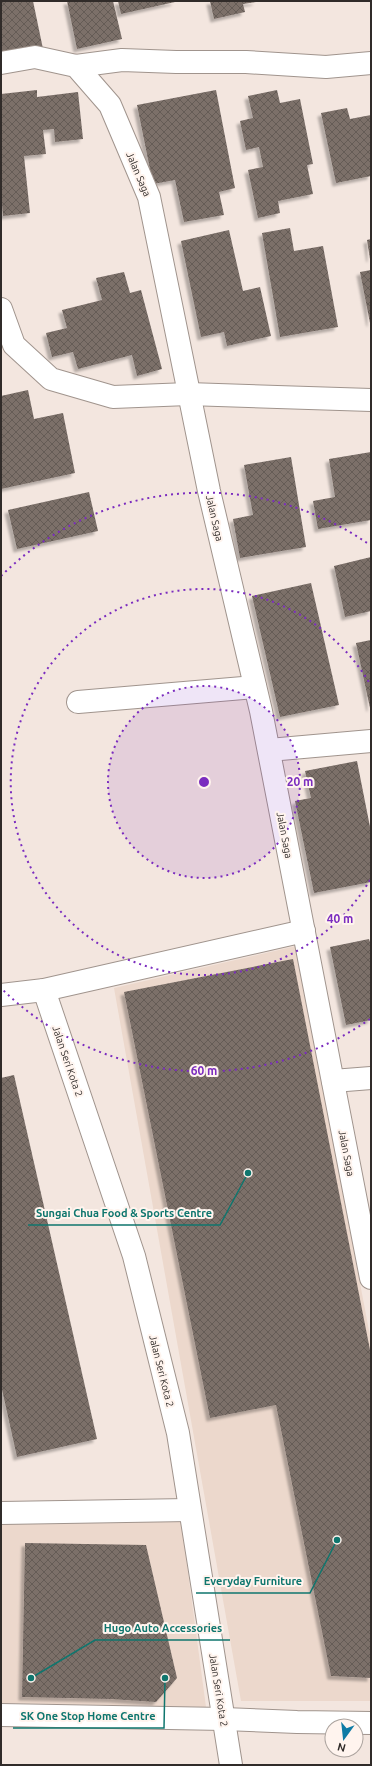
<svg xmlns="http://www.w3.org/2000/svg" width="372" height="1766" font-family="Ubuntu,sans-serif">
  <defs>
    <pattern id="building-cross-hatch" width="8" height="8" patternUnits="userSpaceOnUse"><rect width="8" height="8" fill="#7b6f69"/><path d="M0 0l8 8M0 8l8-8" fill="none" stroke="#655b56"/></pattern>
    <filter id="shadow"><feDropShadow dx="-3.5" dy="3.5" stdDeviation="1" flood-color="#0004"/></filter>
  </defs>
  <rect width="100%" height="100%" fill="#f3e6df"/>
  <g fill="#ecd8cc">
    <path d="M296 946 371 1341V1701H241L114 988Z"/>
    <path d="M181 1520 206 1707 1 1703V1522Z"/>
  </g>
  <g fill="url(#building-cross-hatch)" filter="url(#shadow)">
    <path d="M1 1H33L43 49 1 57Z"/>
    <path d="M67 1H113L122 39 77 49Z"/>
    <path d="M118 1H175V2L121 14Z"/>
    <path d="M210 1H256V2L243 4 245 12 214 19Z"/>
    <path d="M37 90V97L78 92 83 139 55 142 54 129 43 130 46 154 24 156 30 213 3 216 1 193V94Z"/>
    <path d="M216 90 235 188 219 192 224 215 184 222 175 180 153 184 137 105Z"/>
    <path d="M277 90 280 103 300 99 313 164 307 165 313 194 278 201 280 213 258 218 248 170 263 167 259 147 246 150 240 121 253 118 248 96Z"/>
    <path d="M347 108 350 119 371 115V176L336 183 321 113Z"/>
    <path d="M290 228 294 251 323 246 338 327 280 337 262 233Z"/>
    <path d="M229 230 243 291 260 287 271 336 227 346 224 332 201 337 181 241Z"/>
    <path d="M371 239V258L370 259 367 240Z"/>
    <path d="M371 270V323H370L360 272Z"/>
    <path d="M124 272 130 293 141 290 162 369 137 376 132 355 78 369 73 352 52 357 46 333 67 328 62 310 102 300 96 278Z"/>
    <path d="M28 390 34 419 63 413 75 473 1 489V396Z"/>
    <path d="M371 452V520L318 529 313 501 335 497 329 459Z"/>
    <path d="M291 457 306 547 240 558 233 519 253 515 244 465Z"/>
    <path d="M89 492 98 531 17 549 8 510Z"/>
    <path d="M371 557V611L345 617 334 566Z"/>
    <path d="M311 583 339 705 280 717 252 596Z"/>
    <path d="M371 640V708H370L356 643Z"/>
    <path d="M357 761 371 832V882L314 893 295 801 311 798 305 771Z"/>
    <path d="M369 939 371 945V1020L346 1025 330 947Z"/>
    <path d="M293 959 371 1355V1678L331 1676 276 1405 210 1418 124 992Z"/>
    <path d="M14 1075 97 1439 17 1457 1 1385V1078Z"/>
    <path d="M25 1543 146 1545 177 1678 156 1702 111 1699 22 1697Z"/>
  </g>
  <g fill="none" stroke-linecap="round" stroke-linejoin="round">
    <g stroke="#a0948d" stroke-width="24">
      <g id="minor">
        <path d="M1 63 35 57 76 66 110 105 149 197 209 491 261 711 371 1278"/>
        <path d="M76 66 122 60 176 62H246L326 67 371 63"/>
        <path d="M1 309 14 345 51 379 113 397 188 394 371 400"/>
        <path d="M78 702 255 687"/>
        <path d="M269 750 371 741"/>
        <path d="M44 990 134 1256 178 1433 231 1765"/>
        <path d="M1 995 44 990 304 931"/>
        <path d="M333 1081 371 1078"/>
        <path d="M1 1513 189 1510"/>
        <path d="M1 1715 224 1719 297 1722 371 1723"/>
      </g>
    </g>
    <use href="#minor" stroke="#fff" stroke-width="22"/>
  </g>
  <circle cx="204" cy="782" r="96" fill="#7b2cbf" fill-opacity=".12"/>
  <g fill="none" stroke="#7b2cbf" stroke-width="2" stroke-dasharray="2 4">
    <circle cx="204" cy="782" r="96"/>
    <path d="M370 880A193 193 0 1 1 370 684"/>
    <path d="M370 1019A289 289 0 0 1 1 988M1 576A289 289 0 0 1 370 545"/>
  </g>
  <g text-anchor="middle" stroke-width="4" stroke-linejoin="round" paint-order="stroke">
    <g font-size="10" fill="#302b29" stroke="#fff4ee">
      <text transform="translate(139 174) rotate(67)" y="4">Jalan Saga</text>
      <text transform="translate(215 518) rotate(77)" y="4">Jalan Saga</text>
      <text transform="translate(285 835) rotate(79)" y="4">Jalan Saga</text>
      <text transform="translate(68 1061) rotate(71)" y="4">Jalan Seri Kota 2</text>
      <text transform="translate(347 1153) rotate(79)" y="4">Jalan Saga</text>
      <text transform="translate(162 1371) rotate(76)" y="4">Jalan Seri Kota 2</text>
      <text transform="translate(219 1690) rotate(81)" y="4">Jalan Seri Kota 2</text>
    </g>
  </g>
  <circle cx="204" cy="782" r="6" fill="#7b2cbf" stroke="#fff4ee" stroke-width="2"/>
  <g font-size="12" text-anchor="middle" font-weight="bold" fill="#7b2cbf" stroke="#fff4ee" stroke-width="4" stroke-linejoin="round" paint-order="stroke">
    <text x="300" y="786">20 m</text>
    <text x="340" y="923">40 m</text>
    <text x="204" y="1075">60 m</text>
  </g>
  <path fill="none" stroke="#0f766e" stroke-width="1.5" d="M248 1173L220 1225H28M337 1540L310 1593H196M31 1678L95 1640H230M165 1678L164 1728H13"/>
  <g fill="#0f766e" stroke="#fff4ee" stroke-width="1.5">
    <circle cx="248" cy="1173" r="4"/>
    <circle cx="337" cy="1540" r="4"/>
    <circle cx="31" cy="1678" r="4"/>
    <circle cx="165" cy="1678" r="4"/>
  </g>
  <g font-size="11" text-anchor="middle" font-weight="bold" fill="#0f766e" stroke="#fff4ee" stroke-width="4" stroke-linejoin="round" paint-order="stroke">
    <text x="124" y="1217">Sungai Chua Food &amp; Sports Centre</text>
    <text x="253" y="1585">Everyday Furniture</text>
    <text x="163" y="1632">Hugo Auto Accessories</text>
    <text x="88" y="1720">SK One Stop Home Centre</text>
  </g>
  <rect width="372" height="1766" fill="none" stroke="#302b29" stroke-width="4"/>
  <g transform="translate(344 1738) rotate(195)"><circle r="19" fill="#fff4ee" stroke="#aca49f"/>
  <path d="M0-3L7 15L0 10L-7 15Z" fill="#0f7ba5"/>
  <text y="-6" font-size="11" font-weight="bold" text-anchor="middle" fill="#302b29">N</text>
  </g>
</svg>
